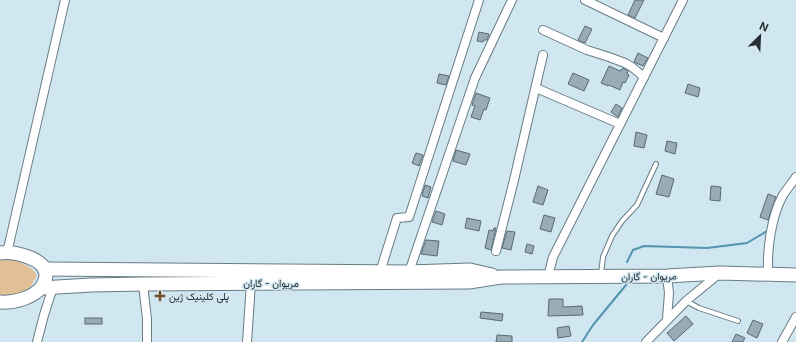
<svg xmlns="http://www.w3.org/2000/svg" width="796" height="342" font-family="Inter,Vazirmatn,sans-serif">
  <rect width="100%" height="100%" fill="#d0e6f0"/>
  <path fill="#e2c095" d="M11 257 32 269 37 275 31 286 17 296 0 297V258Z"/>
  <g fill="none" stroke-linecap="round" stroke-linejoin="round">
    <g stroke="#5394af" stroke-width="2">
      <path d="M627 262 633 250 644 246 707 248 747 243 767 231"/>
      <path d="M582 342 593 325 626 285"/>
    </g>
  </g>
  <g fill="#97acb6" stroke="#576b74">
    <path d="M635 0H644L635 18 628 15Z"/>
    <path d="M585 26 592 29 585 43 578 40Z"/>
    <path d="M479 32 489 34 487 40H484L483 42 477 41Z"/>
    <path d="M638 53 648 58 643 66 634 62Z"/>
    <path d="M609 66 620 71V70H622L623 68 628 71 627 74 629 75 625 83 623 82 620 90 609 85 608 86 601 83Z"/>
    <path d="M573 73 589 80 584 91 568 84Z"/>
    <path d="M439 74 449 76 446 85 437 83Z"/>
    <path d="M688 84 700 88 698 97 685 93Z"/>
    <path d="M476 93 490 98 486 110 484 109 480 120 471 117 475 106 472 105Z"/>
    <path d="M616 104 622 108 618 117 611 112Z"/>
    <path d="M636 132 647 135 644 148 634 146Z"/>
    <path d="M667 141 677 143 675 154 665 151Z"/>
    <path d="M456 150 470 154 466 165 453 161Z"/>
    <path d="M416 153 423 155 419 166 412 163Z"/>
    <path d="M662 175 674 179 669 197 656 194Z"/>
    <path d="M425 185 431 187 428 198 422 196Z"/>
    <path d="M538 186 548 190 543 205 533 202Z"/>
    <path d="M711 186 721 187 720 201 710 200Z"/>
    <path d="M768 194 776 197 768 220 760 217Z"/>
    <path d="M436 211 445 214 442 225 432 222Z"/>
    <path d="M544 215 555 218 551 232 540 229Z"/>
    <path d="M467 218 481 221 479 231 465 228Z"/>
    <path d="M494 228H496L491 250 485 248 489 230 493 231Z"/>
    <path d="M507 231 515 232 511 250 502 248Z"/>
    <path d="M426 240 439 241 437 256 421 254Z"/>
    <path d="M527 244 534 246 532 254 525 252Z"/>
    <path d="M549 299H563V307L582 306 583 315 548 316Z"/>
    <path d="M481 312 503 314 502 321 480 318Z"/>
    <path d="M686 316 693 324 674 341 667 333Z"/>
    <rect x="85" y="318" width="17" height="6"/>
    <path d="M753 320 763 324 757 338 747 333Z"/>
    <path d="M569 326 571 336 558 338 557 328Z"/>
    <path d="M736 334 745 338 743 342H732Z"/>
    <path d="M497 335 512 336V342H496Z"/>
  </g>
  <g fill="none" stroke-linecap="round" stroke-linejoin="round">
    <g stroke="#687c85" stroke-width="6">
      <g id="lane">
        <path d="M601 274 603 257 612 236 622 221 637 205 656 164"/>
        <path d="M686 301 699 308 738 321"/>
      </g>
    </g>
    <g stroke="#687c85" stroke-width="10">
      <g id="street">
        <path d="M585 0 664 38"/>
        <path d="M543 30 587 50 609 57 625 63 632 67 644 77"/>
        <path d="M536 88 620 124"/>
        <path d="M496 251 514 180 543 55"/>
        <path d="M7 253 65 0"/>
        <path d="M380 272 397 218 409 217 437 130 479 0"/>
        <path d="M409 272 475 78 512 0"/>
        <path d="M768 274C767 249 771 217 783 195 787 189 792 183 796 177"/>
        <path d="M667 276 669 293 667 319"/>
        <path d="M548 277 553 257 683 0"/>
        <path d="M143 284 147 319V342"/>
        <path d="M37 342 44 315 53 287"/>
        <path d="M247 342 251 283"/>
        <path d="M646 342 686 301 720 273"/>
        <path d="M782 342 796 317"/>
      </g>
    </g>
    <g stroke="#687c85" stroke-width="15">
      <g id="primary">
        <path d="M0 253C13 251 46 258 46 275 46 280 44 283 42 287 32 298 15 303 0 302"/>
        <path d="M44 269 409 272 470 270 492 275"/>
        <path d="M41 288 91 285 143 284 469 282 501 277 667 276 720 273 796 275"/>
      </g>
    </g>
    <use href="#lane" stroke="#fff" stroke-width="4"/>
    <use href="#street" stroke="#fff" stroke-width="8"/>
    <use href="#primary" stroke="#fff" stroke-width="13"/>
  </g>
  <path fill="#715127" stroke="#d0e6f0" stroke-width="1.5" d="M158 290h4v4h4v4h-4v4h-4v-4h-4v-4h4z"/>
  <g text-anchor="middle" stroke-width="3" stroke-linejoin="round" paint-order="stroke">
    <g font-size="10" fill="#262f33" stroke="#d0e6f0">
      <text transform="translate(649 276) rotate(-1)" y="4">مریوان - گاران</text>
      <text x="271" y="287">مریوان - گاران</text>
    </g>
    <g font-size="10" fill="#262f33" stroke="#d0e6f0" text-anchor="start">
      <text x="169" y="300">پلی کلینیک ژین</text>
    </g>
  </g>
  <g transform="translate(760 36) rotate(24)" stroke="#d0e6f0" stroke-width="3" paint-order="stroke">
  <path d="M0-3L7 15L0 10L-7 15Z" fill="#262f33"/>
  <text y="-6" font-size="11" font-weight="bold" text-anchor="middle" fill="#262f33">N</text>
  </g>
</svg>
